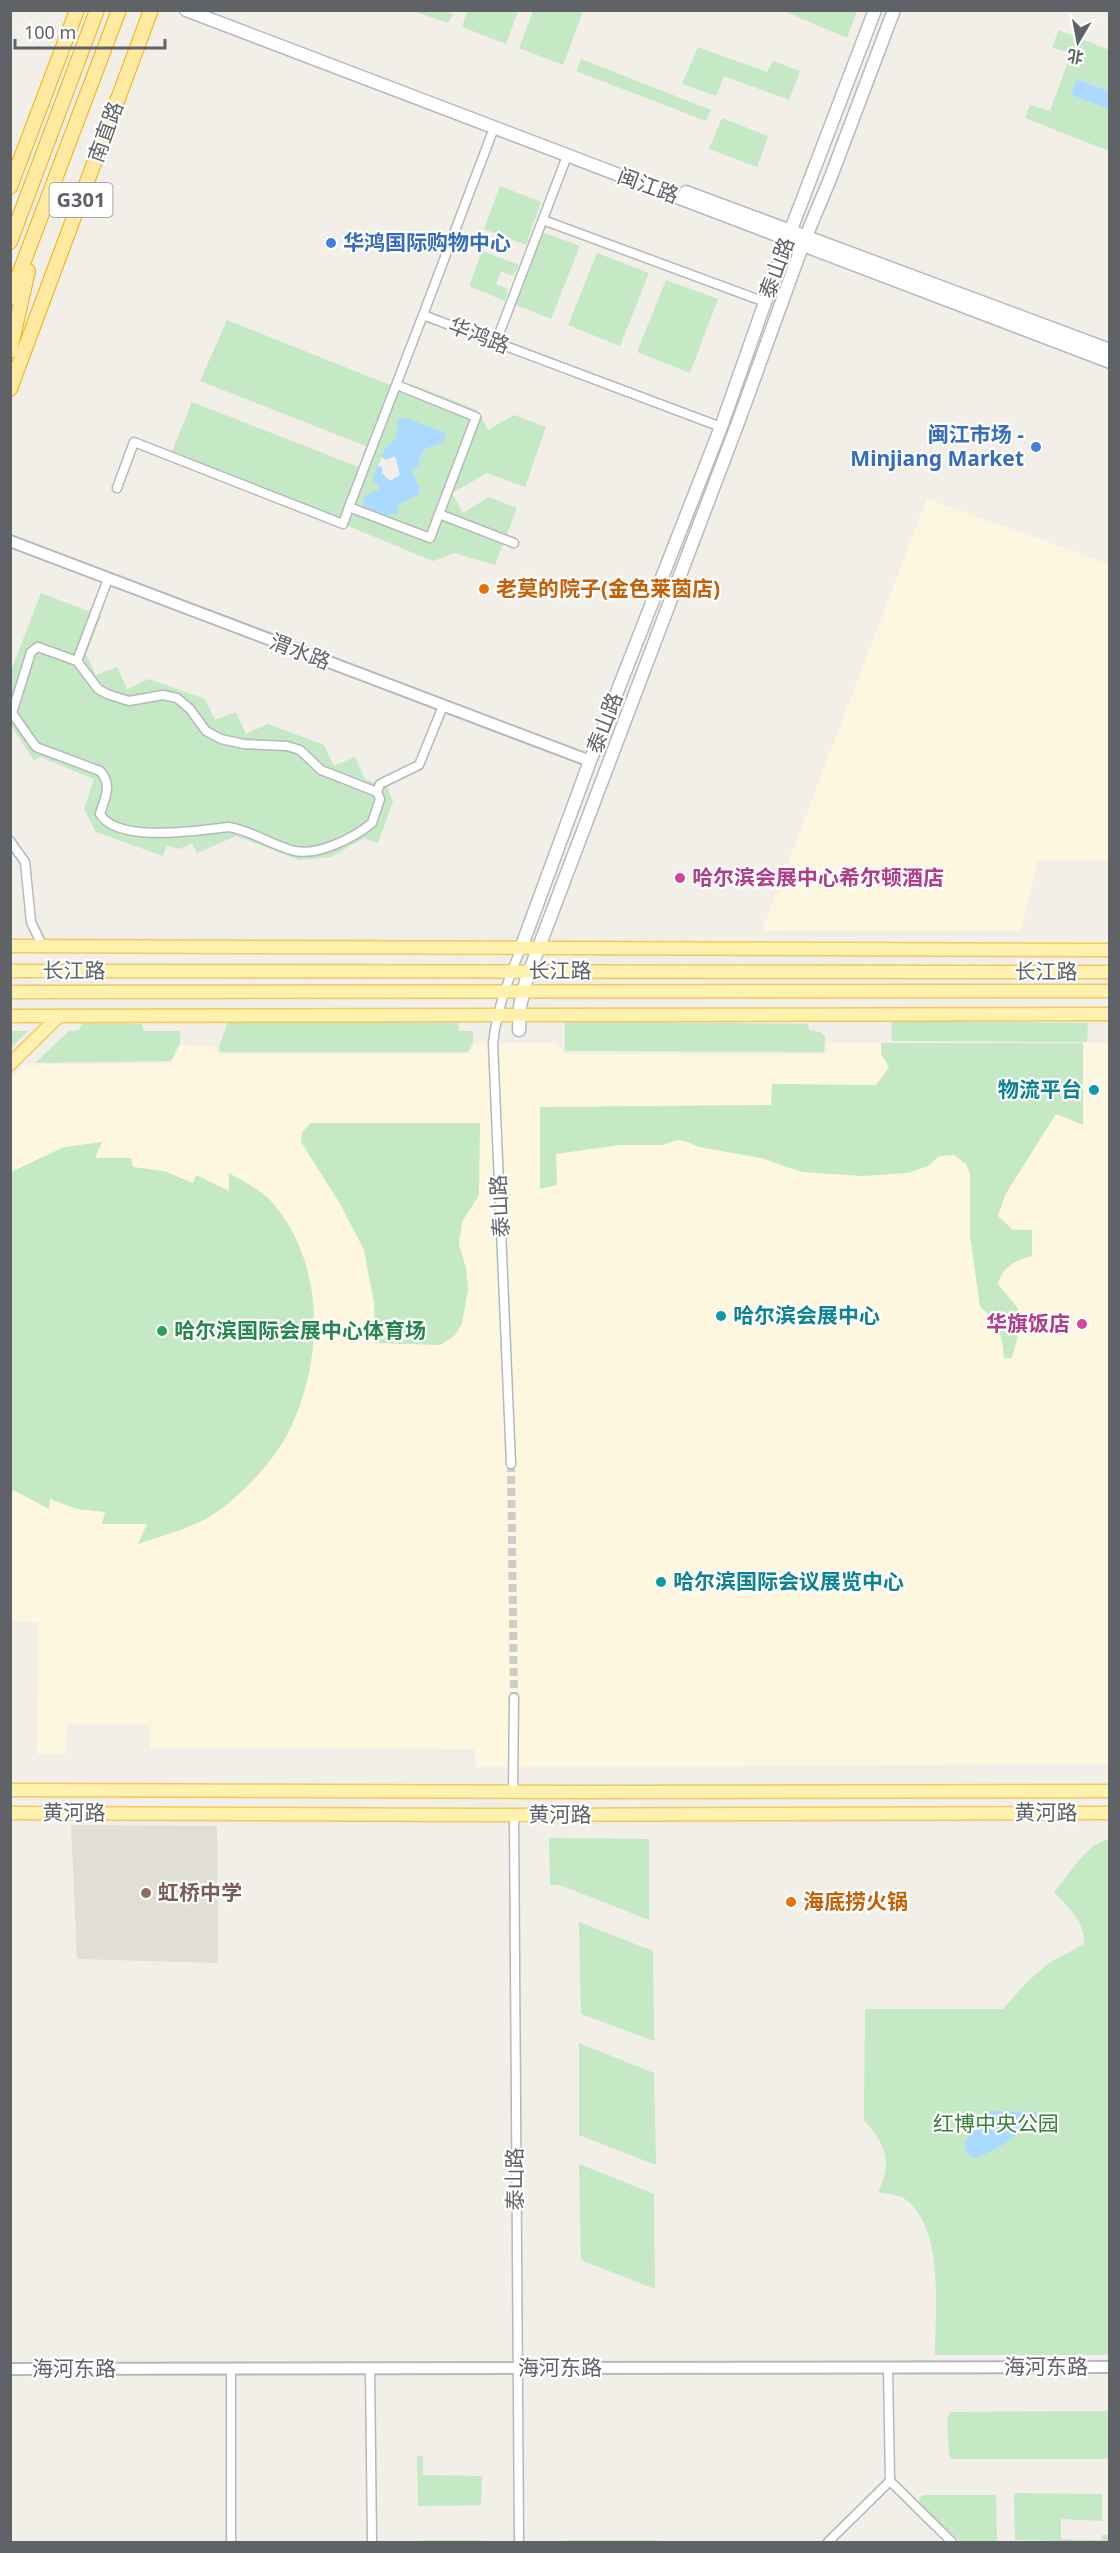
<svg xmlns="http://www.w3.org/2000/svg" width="1120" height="2553" font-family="'Noto Sans','Noto Sans SC',sans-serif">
  <rect width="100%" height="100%" fill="#f1efe8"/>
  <g fill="#fef7e0">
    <path d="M927 499 1109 564V861L1038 860 1021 931H762Z"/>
    <path d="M475 1043H557L564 1054H827V1043H1109V1764L476 1767 474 1749 150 1748V1725L67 1724 66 1753 37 1754 38 1622 11 1621 10 1079 24 1065 171 1063 181 1045 216 1046 219 1054H469Z"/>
  </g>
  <path fill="#e1ded6" d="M71 1825 217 1826 218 1963 77 1959Z"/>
  <g fill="#c5e8c5">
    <path d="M413 11H446L453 14 448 23Z"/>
    <path d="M467 11H518L506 44 462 27Z"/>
    <path d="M533 11H583L563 65 519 48Z"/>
    <path d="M784 11V10L857 11 847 38Z"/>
    <path d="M1059 30 1109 50V91L1078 79 1071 95 1109 109V151L1025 118 1030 105 1050 111 1071 54 1052 47Z"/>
    <path d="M698 47 767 72 773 61 800 71 789 100 724 76 716 96 682 84Z"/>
    <path d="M581 59 711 110 706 121 576 71Z"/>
    <path d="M722 118 768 136 757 167 709 149Z"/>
    <path d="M500 186 541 202 526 245 484 229Z"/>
    <path d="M539 231 580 246 551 319 511 303Z"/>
    <path d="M482 251 519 265 513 276 501 271 496 284 508 289 505 301 469 286Z"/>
    <path d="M597 253 649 273 620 346 568 325Z"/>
    <path d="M666 280 718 299 690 373 637 352Z"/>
    <path d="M227 320 390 385 409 390 411 384 477 410 488 430 514 415 546 427 525 487 487 473 452 493 463 513 489 497 517 508 495 565 454 553 433 561 343 524 349 507 381 516 420 490 412 470 419 466C421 446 426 449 443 443L398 420 396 438 386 447 372 479 379 485V489L363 509 346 504 339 523 170 456 192 402 359 467 366 446 200 381Z"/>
    <path d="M41 593 101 616 86 654 96 675 117 667 127 689 149 679 205 699 215 720 236 712 246 734 268 724 324 745 334 766 355 757 365 779 387 787 393 801 378 843 364 838 331 857 299 860 236 836 197 853 192 843 179 849 167 845 163 856 96 832 84 809 94 779 40 757 34 761 11 725 10 673Z"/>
    <path d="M565 1021 808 1024 809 1030 820 1032 825 1036 824 1052 565 1051Z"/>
    <path d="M891 1021 1088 1023 1087 1042 892 1041Z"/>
    <path d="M228 1022 458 1023 459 1031H473V1042L468 1052H220L219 1046Z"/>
    <path d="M83 1023 142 1024 144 1031H180V1043L171 1061 35 1063 69 1031 79 1030Z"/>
    <path d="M11 1031H28L11 1048Z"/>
    <path d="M881 1043H1083V1125L1056 1114 1005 1195 998 1216 1013 1230H1032V1256C1015 1260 1004 1266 998 1283 1003 1292 1010 1297 1016 1306 1026 1319 1015 1344 1012 1358H1004C1003 1335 998 1322 980 1307L970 1235V1174L966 1164 954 1155 939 1156 928 1166 908 1173 863 1176 802 1172 761 1158 699 1147 685 1141 677 1140 662 1145H620L556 1154 557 1185 540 1189V1107L771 1105 772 1084 876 1085 889 1067 881 1054Z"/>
    <path d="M311 1123H480L479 1195 462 1222 459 1244 466 1268 468 1289 462 1324 454 1336 440 1345 375 1343 374 1303 364 1250 339 1202 301 1142 302 1132Z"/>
    <path d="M102 1142 95 1158H131L133 1167 164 1171 193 1183 196 1175 229 1191V1173C242 1181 260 1189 271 1201 326 1263 324 1358 290 1429 275 1460 243 1494 214 1514 195 1527 161 1536 138 1544L147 1524H102L105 1512 77 1509 50 1499 49 1509 13 1490 11 1501V1172L64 1147Z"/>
    <path d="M549 1838 649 1839V1920L560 1885H550Z"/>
    <path d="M1109 1839V2355H935C935 2310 945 2228 905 2199 898 2194 886 2194 878 2192 893 2162 886 2145 864 2120L865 2009H1003L1026 1983 1049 1963 1084 1944C1085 1920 1069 1909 1054 1892 1070 1874 1085 1845 1109 1839Z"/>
    <path d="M579 1922 653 1951 654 2041 581 2014Z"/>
    <path d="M579 2043 654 2073 656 2165 579 2135Z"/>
    <path d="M579 2164 654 2194 655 2289 581 2260Z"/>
    <path d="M1109 2411V2459H952L949 2454 947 2419 951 2412Z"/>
    <path d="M417 2456H423V2475L482 2476 481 2505 418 2506Z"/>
    <path d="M1014 2493 1102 2494V2521L1061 2519V2539L1102 2540V2535H1109V2542L1015 2540Z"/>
    <path d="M923 2495H996L997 2542H961L921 2505 919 2498Z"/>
    <path d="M426 2540H481V2542H416Z"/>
    <rect x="567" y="2540" width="90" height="2"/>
  </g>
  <g fill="#aadaff">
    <path d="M1077 79 1109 91V109L1071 95Z"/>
    <path d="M403 417 446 433 443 443C426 449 421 446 419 466L412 470 420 490 419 494 398 505V513L381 516 363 509 364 497 379 489V485L372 480 377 466 382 467V473L390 481 400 475 395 456 386 460 381 456 386 447 396 438 398 420Z"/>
    <path d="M986 2111 1042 2112C1022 2131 1000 2151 973 2158 953 2149 977 2121 986 2111Z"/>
  </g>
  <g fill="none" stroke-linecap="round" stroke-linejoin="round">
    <path stroke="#ccccc8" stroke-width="8" stroke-dasharray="8 4" stroke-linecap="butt" d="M511 1464 514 1698"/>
    <g stroke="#b5b8bc" stroke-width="11">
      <g id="minor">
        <path d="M494 128 423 315 721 427"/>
        <path d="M543 220 765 302"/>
        <path d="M496 342 567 156"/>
        <path d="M397 385 476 417 430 538 349 507 423 315"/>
        <path d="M117 488 134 442 343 524 349 507"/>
        <path d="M439 514 514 543"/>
        <path d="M38 647 77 661 98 689 107 694 129 701 163 695 177 698 190 709 206 731 221 739 244 744 287 746 300 750 321 770 377 792 380 799 372 823C355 837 319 856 295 851 273 846 253 831 229 827 199 830 118 844 100 814 105 797 113 785 100 771L36 747 12 713 31 652Z"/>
        <path d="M77 661 108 579"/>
        <path d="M377 792 380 784 419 765 443 706"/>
        <path d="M10 841 25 862 31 922 43 947"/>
        <path d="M511 1464 493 1043C497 1009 508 980 521 948"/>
        <path d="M513 1792 514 1698"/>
        <path d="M514 1815 519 2542"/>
        <path d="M888 2367 890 2481"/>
        <path d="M370 2368 372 2542"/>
        <path d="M231 2542V2368"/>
        <path d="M828 2542 890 2481 952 2542"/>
      </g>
    </g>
    <g stroke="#b5b8bc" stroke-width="14">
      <g id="tertiary">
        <path d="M10 541 590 761"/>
        <path d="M10 2369 1110 2367"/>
      </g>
    </g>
    <g stroke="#b6babf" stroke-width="15">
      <g id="secondary">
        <path d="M186 10 1110 362"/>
        <path d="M686 192 1110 350"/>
        <path d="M521 948 590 761 721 427 787 240 875 10"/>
        <path d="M519 1030 520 1006 526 981 739 420 804 241 830 179 894 10"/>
      </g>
    </g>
    <g stroke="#f2c960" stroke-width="15">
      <g id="primary">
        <path d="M10 946 1110 950"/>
        <path d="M10 971 1110 972"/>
        <path d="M10 992 1110 991"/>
        <path d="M10 1016 1110 1014"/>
        <path d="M10 1064 59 1016"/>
        <path d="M10 1790 585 1792 1110 1791"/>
        <path d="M10 1813 478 1815 1110 1813"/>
      </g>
    </g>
    <g stroke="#f9ab00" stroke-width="16">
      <g id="trunk">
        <path d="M10 187 77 10"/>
        <path d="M10 242 97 10"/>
        <path d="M10 298 119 10"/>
        <path d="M10 351 28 271"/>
        <path d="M10 389 151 10"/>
      </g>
    </g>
    <use href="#minor" stroke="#fff" stroke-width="8"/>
    <use href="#tertiary" stroke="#fff" stroke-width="10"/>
    <use href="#secondary" stroke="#fff" stroke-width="12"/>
    <use href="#primary" stroke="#fff2af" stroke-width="12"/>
    <use href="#trunk" stroke="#feeaa1" stroke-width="14"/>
  </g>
  <g fill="#3f7fe0" stroke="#fff" stroke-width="2">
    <circle cx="331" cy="243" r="6"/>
    <circle cx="1036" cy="447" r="6"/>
  </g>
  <g fill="#e8710a" stroke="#fff" stroke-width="2">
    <circle cx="484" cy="589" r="6"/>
    <circle cx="791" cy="1902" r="6"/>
  </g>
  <g fill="#d1479c" stroke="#fff" stroke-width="2">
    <circle cx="680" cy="878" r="6"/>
    <circle cx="1082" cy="1324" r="6"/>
  </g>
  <g fill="#0f9aa8" stroke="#fff" stroke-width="2">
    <circle cx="1094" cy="1090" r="6"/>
    <circle cx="721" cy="1316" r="6"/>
    <circle cx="661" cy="1582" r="6"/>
  </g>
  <circle fill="#2e9e5b" stroke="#fff" stroke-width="2" cx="162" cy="1331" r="6"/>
  <circle fill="#8d6e63" stroke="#fff" stroke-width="2" cx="146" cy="1893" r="6"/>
  <g text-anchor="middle" stroke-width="4.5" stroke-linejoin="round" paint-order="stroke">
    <rect fill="#fff" stroke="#8f9295" stroke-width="1.5" x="49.5" y="183" width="63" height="34" rx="4.5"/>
    <g font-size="20" font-weight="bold" fill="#5f6368">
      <text x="81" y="207">G301</text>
    </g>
    <g font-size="21" fill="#5f6368" stroke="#fff">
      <text transform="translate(106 132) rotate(-70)" y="7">南直路</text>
      <text transform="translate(648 186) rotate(20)" y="7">闽江路</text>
      <text transform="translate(777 268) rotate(-70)" y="7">泰山路</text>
      <text transform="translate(479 336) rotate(21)" y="7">华鸿路</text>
      <text transform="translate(300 652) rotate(21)" y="7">渭水路</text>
      <text transform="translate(605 723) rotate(-69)" y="7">泰山路</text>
      <text x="74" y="978">长江路</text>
      <text x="560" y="978">长江路</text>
      <text x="1046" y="979">长江路</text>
      <text transform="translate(500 1206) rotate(-93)" y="7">泰山路</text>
      <text x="74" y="1820">黄河路</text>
      <text x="1046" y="1820">黄河路</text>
      <text x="560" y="1822">黄河路</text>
      <text transform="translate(515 2179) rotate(-90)" y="7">泰山路</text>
      <text x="1046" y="2374">海河东路</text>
      <text x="560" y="2375">海河东路</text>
      <text x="74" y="2376">海河东路</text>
    </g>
    <g font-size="21" font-weight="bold" fill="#366cbe" stroke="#fff" text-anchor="start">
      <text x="343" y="250">华鸿国际购物中心</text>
      <text x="1024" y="442" text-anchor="end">闽江市场 -<tspan x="1024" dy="24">Minjiang Market</tspan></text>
    </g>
    <g font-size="21" font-weight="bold" fill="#c56008" stroke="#fff" text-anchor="start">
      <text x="496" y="596">老莫的院子(金色莱茵店)</text>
      <text x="803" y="1909">海底捞火锅</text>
    </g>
    <g font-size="21" font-weight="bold" fill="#b23c85" stroke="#fff" text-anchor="start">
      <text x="692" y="885">哈尔滨会展中心希尔顿酒店</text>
      <text x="1070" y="1331" text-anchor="end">华旗饭店</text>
    </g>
    <g font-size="21" font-weight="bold" fill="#0d838f" stroke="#fff" text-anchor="start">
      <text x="1082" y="1097" text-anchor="end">物流平台</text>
      <text x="733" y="1323">哈尔滨会展中心</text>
      <text x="673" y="1589">哈尔滨国际会议展览中心</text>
    </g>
    <g font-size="21" font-weight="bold" fill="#27864d" stroke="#fff" text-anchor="start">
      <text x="174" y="1338">哈尔滨国际会展中心体育场</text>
    </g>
    <g font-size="21" font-weight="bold" fill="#785e54" stroke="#fff" text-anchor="start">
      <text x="158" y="1900">虹桥中学</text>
    </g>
    <g font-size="21" fill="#348238" stroke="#fff">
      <text x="996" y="2131">红博中央公园</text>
    </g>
  </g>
  <rect width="1120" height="2553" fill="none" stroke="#5f6368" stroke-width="24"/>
  <g transform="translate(1078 42) rotate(190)" stroke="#ffffff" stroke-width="4.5" paint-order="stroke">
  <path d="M0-4.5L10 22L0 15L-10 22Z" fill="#5f6368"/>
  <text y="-9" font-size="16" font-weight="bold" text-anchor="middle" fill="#5f6368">北</text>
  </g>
  <path d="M15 39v9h150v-9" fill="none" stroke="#5f6368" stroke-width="3"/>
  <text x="24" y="39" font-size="18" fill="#5f6368" stroke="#ffffff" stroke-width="4.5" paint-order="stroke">100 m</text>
</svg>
